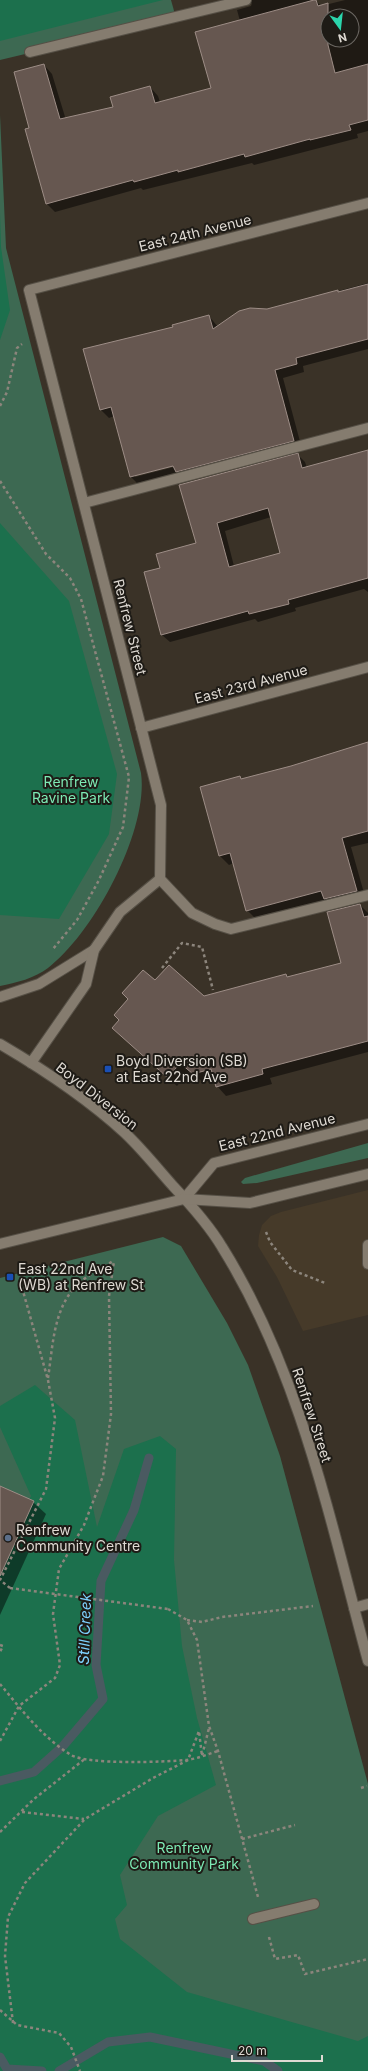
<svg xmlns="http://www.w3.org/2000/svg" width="368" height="2071" font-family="Inter,sans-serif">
  <rect width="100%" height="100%" fill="#3a3227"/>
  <path fill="#463a29" d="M368 1190V1315L303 1331 277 1277 258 1246 259 1235 262 1225 271 1216 281 1212Z"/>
  <g fill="#3d6952">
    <path d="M0 0H171L176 18 0 60Z"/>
    <path d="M0 115 6 248 141 773C149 830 94 933 48 968 35 978 16 983 0 986Z"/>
    <path d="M368 1143V1158L257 1183 243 1184 241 1182 245 1178Z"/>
    <path d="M163 1237 181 1246 227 1323 248 1365 280 1456 368 1784V2071H0V1278Z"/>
  </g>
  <g fill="#1c704d">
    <path d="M0 0H163L0 41Z"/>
    <path d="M0 213 1 247 10 310 0 340Z"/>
    <path d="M0 523 69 601 117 774 109 834 59 919 0 915Z"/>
    <path d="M35 1385 75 1420 97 1527 124 1449 160 1436 176 1449 174 1560 182 1646 197 1718 216 1785 158 1816 120 1875 127 1905 115 1919 120 1939 187 1992 358 2041 368 2036V2071H0V1563L31 1496 0 1427V1406Z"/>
  </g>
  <g fill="#0007" fill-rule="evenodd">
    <path d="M237 0H310V2L316 1 321 6 345 0H368V131L357 134 358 138 254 165 252 163 143 190 141 188 55 212 47 204 30 129 44 65 52 74 66 120 114 107 150 87 158 96 160 102 212 89 240 21 237 10 251 6 252 3 242 5ZM328 16H352V40H328Z"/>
    <path d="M368 283V349L303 366 304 372 283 378 302 449 139 485 131 477 114 416 109 418 101 410 84 350 174 328 209 316 218 327 268 310ZM178 464V466L135 477V475Z"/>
    <path d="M368 450V592L364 589 295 608 296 611 258 622 255 619 170 642 162 635 161 568 197 544 180 485 297 454 305 462 307 468ZM271 517 281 554 234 566 225 531Z"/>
    <path d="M368 744V843L351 847 366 900 257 920 247 910 234 863 229 865 220 856 240 777 243 780Z"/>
    <path d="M360 905 368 913V1052L270 1078 272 1084 226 1096 217 1086 215 1079 203 1082 189 1072 177 1086 113 1028 155 982 204 997 286 975 289 978 343 963Z"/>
    <path d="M0 1487 33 1502 46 1514 0 1615Z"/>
  </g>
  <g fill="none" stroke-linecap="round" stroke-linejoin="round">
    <g stroke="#4a5a61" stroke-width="9">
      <path d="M0 1781 34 1772 63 1746 103 1699 96 1665 101 1581 134 1510 149 1458"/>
      <path d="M0 2057 7 2069 42 2071"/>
      <path d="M59 2071 108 2042 150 2037 264 2061 278 2071"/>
    </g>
  </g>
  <g fill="#665750" stroke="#9d8d86" fill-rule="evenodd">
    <path d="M314 0H316L318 6 328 3V45L335 73 368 64V120L349 125 351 130 310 140V139L245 157 244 154 178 172V170L134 182 133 180 46 204 25 129 29 128 14 72 44 64 60 119 113 107 110 97 150 86 155 103 211 88 195 32Z"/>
    <path d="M368 284V339L296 358 297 364 275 370 294 441 176 472 173 466 130 477 111 407 100 410 83 349 173 327 172 325 209 315 213 329 239 311 250 308 267 309 338 290V292Z"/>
    <path d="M368 450V578L288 600 289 604 249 614 248 611 161 635 144 572 160 568 156 554 196 543 179 485 298 453 302 468ZM268 508 280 553 229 567 217 523Z"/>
    <path d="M368 742V831L342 838 357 891 324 899 321 891 246 911 230 853 219 856 200 787 240 776 241 779 291 766Z"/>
    <path d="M360 904 364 917 368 916V1041L262 1069 263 1074 216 1087 211 1069 193 1074 180 1063 168 1078 112 1028 119 1020 114 1015 128 999 122 993 143 970 155 980 169 965 204 996 286 974 287 977 341 963 327 912Z"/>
    <path d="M0 1486 34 1501 0 1576Z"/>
  </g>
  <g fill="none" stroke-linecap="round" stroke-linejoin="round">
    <g stroke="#565046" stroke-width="12">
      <g id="service">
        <path d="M30 52 246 0"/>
        <path d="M84 503 368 428"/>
        <path d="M160 879 192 913 215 924 231 929 368 895"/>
        <path d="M368 1245V1264"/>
        <path d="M253 1919 314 1904"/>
      </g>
    </g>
    <g stroke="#565046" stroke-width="12">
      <g id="minor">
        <path d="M141 728 368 667"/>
        <path d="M0 997 39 984 94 950"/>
        <path d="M31 1063 86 984 94 950 120 912 160 879 161 805 29 290 368 203"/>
        <path d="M354 1608 368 1604"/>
      </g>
    </g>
    <g stroke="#565046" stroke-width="12">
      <g id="tertiary">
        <path d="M0 1044C41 1068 90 1101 125 1133 142 1149 157 1168 173 1186 190 1204 209 1225 222 1247 300 1372 330 1520 368 1661"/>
        <path d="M184 1199 214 1163 368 1124"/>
        <path d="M0 1244 184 1199 250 1203 368 1174"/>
      </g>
    </g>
    <g stroke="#8c857c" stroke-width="2.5" stroke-dasharray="3 3" stroke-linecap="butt">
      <path d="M0 406 7 392 17 348 22 344"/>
      <path d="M0 481 46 554 70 578 81 599 129 777 123 827 99 880 77 920 53 949"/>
      <path d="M162 968 182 943 202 947 213 990"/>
      <path d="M266 1232 270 1242 292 1270 325 1283"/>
      <path d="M48 1378C53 1346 53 1307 79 1283 89 1274 103 1268 113 1261"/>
      <path d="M10 1588 0 1580 46 1489 55 1418 48 1380 21 1284"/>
      <path d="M168 1609 187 1620 197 1640 209 1726 218 1751 258 1897"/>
      <path d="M187 1620 202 1622 222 1617 313 1606"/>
      <path d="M0 1645 3 1646 0 1652"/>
      <path d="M0 1684C21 1709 42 1737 71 1755 88 1765 164 1762 186 1760 197 1759 208 1754 218 1751"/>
      <path d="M0 1741 19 1706 55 1678 60 1665 53 1614 59 1569 84 1525 103 1476 111 1414 109 1296 114 1261"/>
      <path d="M361 1788 367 1786"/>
      <path d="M22 1812 84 1819"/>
      <path d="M0 1832 34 1799 86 1758"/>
      <path d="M242 1839 295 1825"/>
      <path d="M269 1937 275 1959 298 1955 305 1974 368 1959"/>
      <path d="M0 2010 17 2025 59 2033 71 2047 80 2071"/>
      <path d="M13 2023 5 1956 8 1917 25 1883 85 1819 153 1778 188 1760 199 1731 202 1756 209 1728"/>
    </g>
    <use href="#service" stroke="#857c6f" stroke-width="10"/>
    <use href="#minor" stroke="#857c6f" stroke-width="10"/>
    <use href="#tertiary" stroke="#857c6f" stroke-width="10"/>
    <path stroke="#8c857c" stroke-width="2.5" stroke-dasharray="3 3" stroke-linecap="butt" d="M10 1588 168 1609"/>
  </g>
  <g fill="#1a4fb4" stroke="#1e1b16" stroke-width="1.5">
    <rect x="104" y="1065" width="8" height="8" rx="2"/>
    <rect x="6" y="1273" width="8" height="8" rx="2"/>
  </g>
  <circle fill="#5c6f8a" stroke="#1e1b16" stroke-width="1.5" cx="8" cy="1538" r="4"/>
  <g text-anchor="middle" stroke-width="4" stroke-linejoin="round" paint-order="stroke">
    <g font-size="14" fill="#dfdad3" stroke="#1e1b16">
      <text transform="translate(195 233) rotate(-14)" y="5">East 24th Avenue</text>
      <text transform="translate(130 627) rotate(76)" y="5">Renfrew Street</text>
      <text transform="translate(251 684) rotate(-15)" y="5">East 23rd Avenue</text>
      <text transform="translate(97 1096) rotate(38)" y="5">Boyd Diversion</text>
      <text transform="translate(277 1132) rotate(-14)" y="5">East 22nd Avenue</text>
      <text transform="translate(312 1415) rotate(72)" y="5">Renfrew Street</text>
    </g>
    <g font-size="14" fill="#7deab4" stroke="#1e1b16">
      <text x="71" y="787">Renfrew<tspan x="71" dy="16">Ravine Park</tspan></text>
      <text x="184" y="1853">Renfrew<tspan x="184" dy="16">Community Park</tspan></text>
    </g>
    <g font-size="14" fill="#dfdad3" stroke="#1e1b16" text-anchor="start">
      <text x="116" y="1066">Boyd Diversion (SB)<tspan x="116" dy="16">at East 22nd Ave</tspan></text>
      <text x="18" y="1274">East 22nd Ave<tspan x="18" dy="16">(WB) at Renfrew St</tspan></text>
      <text x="16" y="1535">Renfrew<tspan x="16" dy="16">Community Centre</tspan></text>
    </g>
    <g font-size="15" font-style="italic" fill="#7ed1fe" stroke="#1e1b16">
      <text transform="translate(85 1629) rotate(-88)" y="5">Still Creek</text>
    </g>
  </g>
  <g transform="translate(340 28) rotate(165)"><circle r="19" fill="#1e1b16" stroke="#6b6762"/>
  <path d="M0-3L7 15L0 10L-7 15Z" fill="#2bd5ac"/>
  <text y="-6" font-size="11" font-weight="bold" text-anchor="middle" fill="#dfdad3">N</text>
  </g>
  <path d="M232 2055v6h90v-6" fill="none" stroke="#dfdad3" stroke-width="2"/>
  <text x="238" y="2055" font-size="12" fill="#dfdad3" stroke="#1e1b16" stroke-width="3" paint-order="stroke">20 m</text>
</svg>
